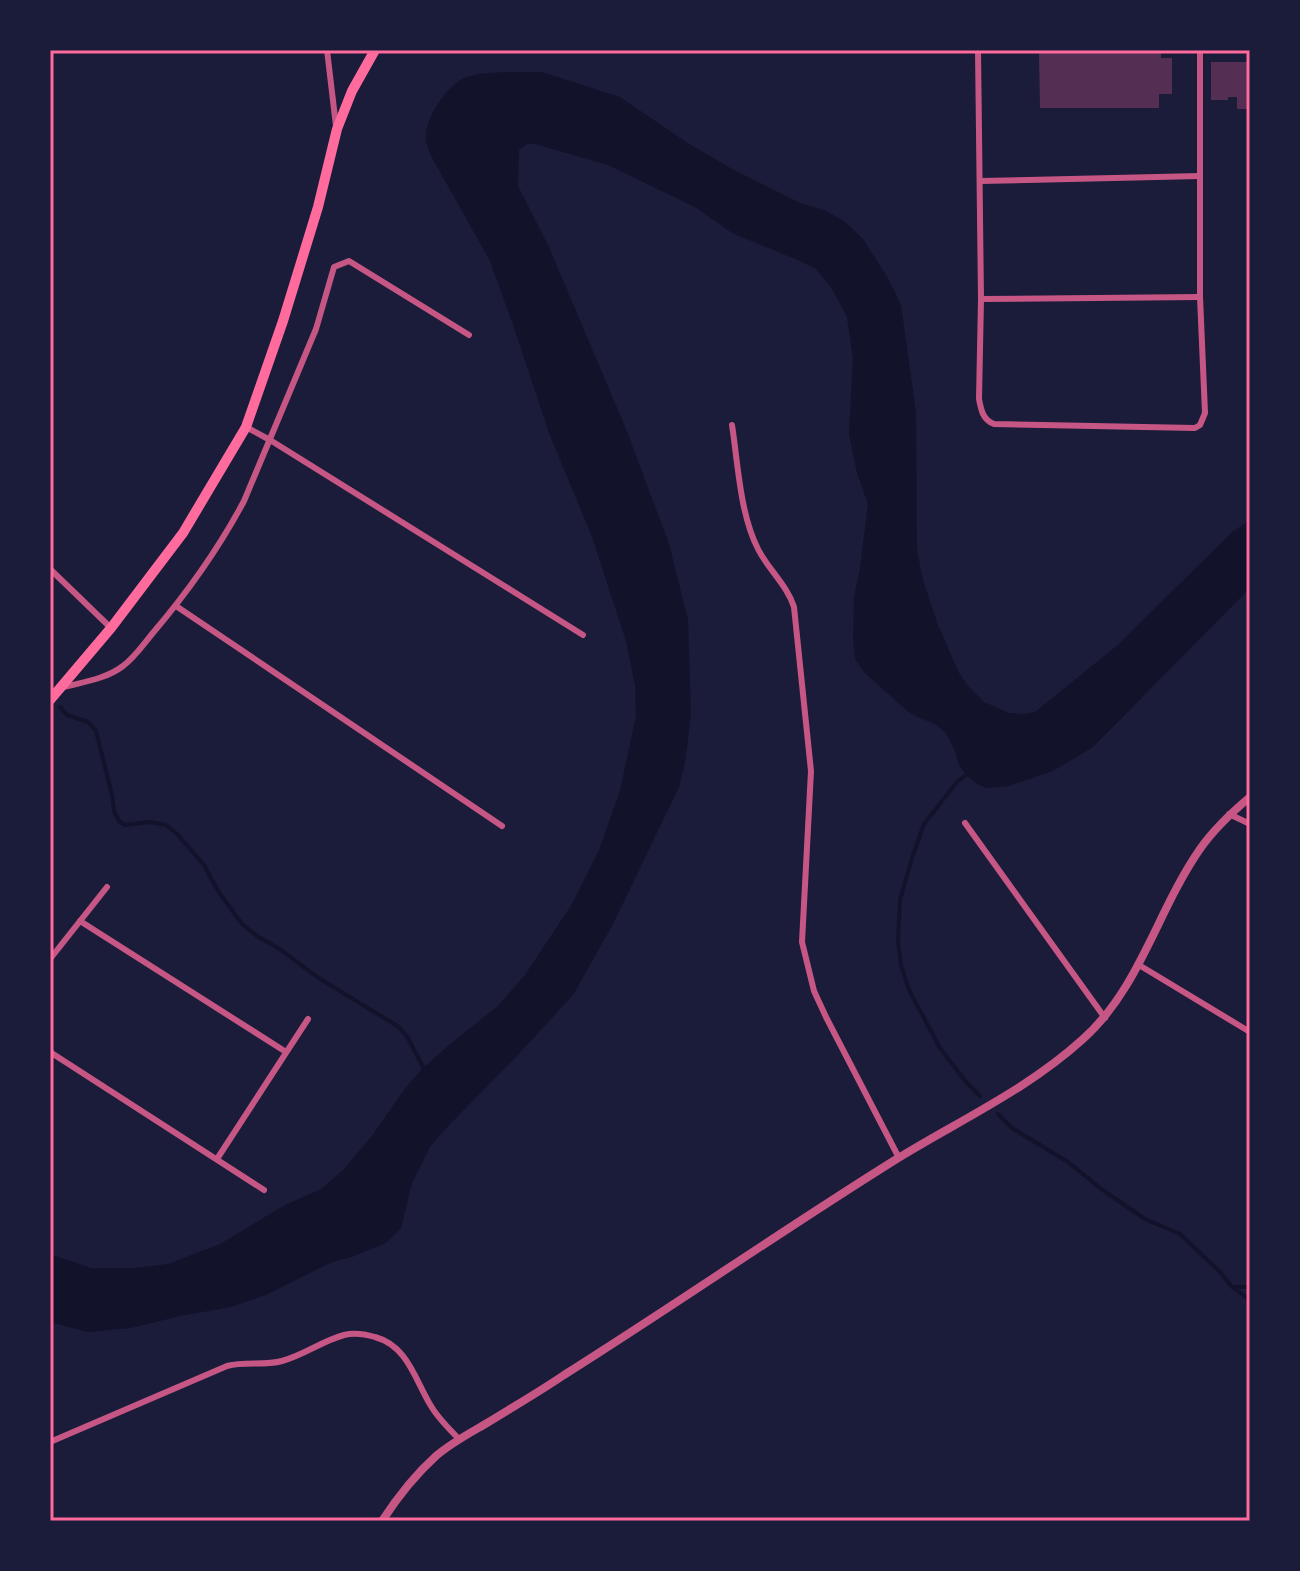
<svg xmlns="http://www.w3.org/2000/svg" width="1300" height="1571" font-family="Roboto,sans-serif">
  <rect width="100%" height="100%" fill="#1b1b3a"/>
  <path fill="#12122b" d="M512 72H542L620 97 686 142 732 169 800 203 824 210 844 221 863 239 888 278 901 305 916 413 917 550 923 580 938 625 959 673 968 686 984 702 1009 713 1024 714 1035 712 1119 644 1232 532 1250 520V588L1093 747 1053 771 1009 786 987 788 977 784 966 775 959 765 955 751 946 733 935 724 915 716 906 710 864 672 855 659 853 641 854 597 860 568 868 504 857 473 849 434 853 358 847 317 831 287 816 269 800 261 732 233 695 207 608 165 535 144H527L519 150 518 186 548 245 626 429 669 544 688 620 691 714 685 763 679 787 612 926 573 995 516 1057 449 1125 430 1147 412 1183 401 1228 386 1243 352 1257 332 1262 266 1295 231 1307 180 1316 131 1328 88 1332 50 1322V1254L91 1268H134L168 1264 220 1244 285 1205 321 1189 342 1171 372 1136 403 1091 422 1069 449 1045 498 1006 525 975 572 904 599 850 620 791 636 716 635 685 626 641 592 537 549 433 512 322 490 261 430 154C428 148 425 141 426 135 427 116 445 89 462 79 476 72 497 73 512 72Z"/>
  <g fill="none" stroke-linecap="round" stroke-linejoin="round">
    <g stroke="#12122b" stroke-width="4">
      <path d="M60 707 67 715 88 722 96 731 112 795 114 811 119 821 125 825 149 822 166 825 177 834 204 865 218 891 242 924 257 936 281 950 317 977 399 1027 408 1038 426 1073"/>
      <path d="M969 771 966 775 957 782 924 824 912 858 900 900 898 941 901 965 909 990 940 1048 966 1082 980 1096"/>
      <path d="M998 1114 1012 1128 1068 1162 1104 1191 1145 1219 1180 1234 1221 1273 1232 1287 1250 1300"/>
      <path d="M1234 1287H1250"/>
    </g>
  </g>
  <g fill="#542f53">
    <path d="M1039 52H1161V58H1172V94H1159V108H1040Z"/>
    <path d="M1211 62H1250V109H1237V97H1228V100H1211Z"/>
  </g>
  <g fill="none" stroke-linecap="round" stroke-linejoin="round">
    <g stroke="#c65784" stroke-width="6">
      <path d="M327 50 336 126"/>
      <path d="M978 50 981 299 979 399C981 410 983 420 994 424L1195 428 1200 425 1205 413 1200 297V50"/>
      <path d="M980 181 1200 176"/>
      <path d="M981 299 1200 297"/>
      <path d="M732 425C738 464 740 514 758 549 768 569 787 585 794 607L811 771 802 942 814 991 826 1017 899 1158"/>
      <path d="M246 427 270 440 583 635"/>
      <path d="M50 569 111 628"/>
      <path d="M176 606 502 826"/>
      <path d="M64 687C83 682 106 679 123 666 134 658 143 645 152 634 187 593 219 548 244 501L316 329 334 267 349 261 469 335"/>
      <path d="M1229 814 1250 824"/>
      <path d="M965 823 1105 1018"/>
      <path d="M80 921 286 1052"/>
      <path d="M50 959 107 887"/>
      <path d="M1139 965 1250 1032"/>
      <path d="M50 1052 264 1190"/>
      <path d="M217 1159 308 1019"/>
      <path d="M50 1442 227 1366C245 1361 264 1366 282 1361 304 1355 322 1341 344 1335 355 1332 365 1334 375 1337 408 1346 415 1380 431 1406 438 1418 449 1429 459 1439"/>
    </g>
    <path stroke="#c65784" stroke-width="8" d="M382 1521C397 1498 416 1474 436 1456 451 1443 470 1433 487 1423 513 1407 539 1392 564 1375 675 1305 783 1230 895 1160 958 1121 1027 1090 1083 1039 1140 988 1157 911 1200 849 1214 829 1231 813 1250 797"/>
    <path stroke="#ff6b9d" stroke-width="10" d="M50 700 111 628 183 533 246 427 283 321 318 207 337 129 352 91 375 50"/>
  </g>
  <rect width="1300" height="1571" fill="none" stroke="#1b1b3a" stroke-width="104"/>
  <rect x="52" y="52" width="1196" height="1467" fill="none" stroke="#ff6b9d" stroke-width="3"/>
</svg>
